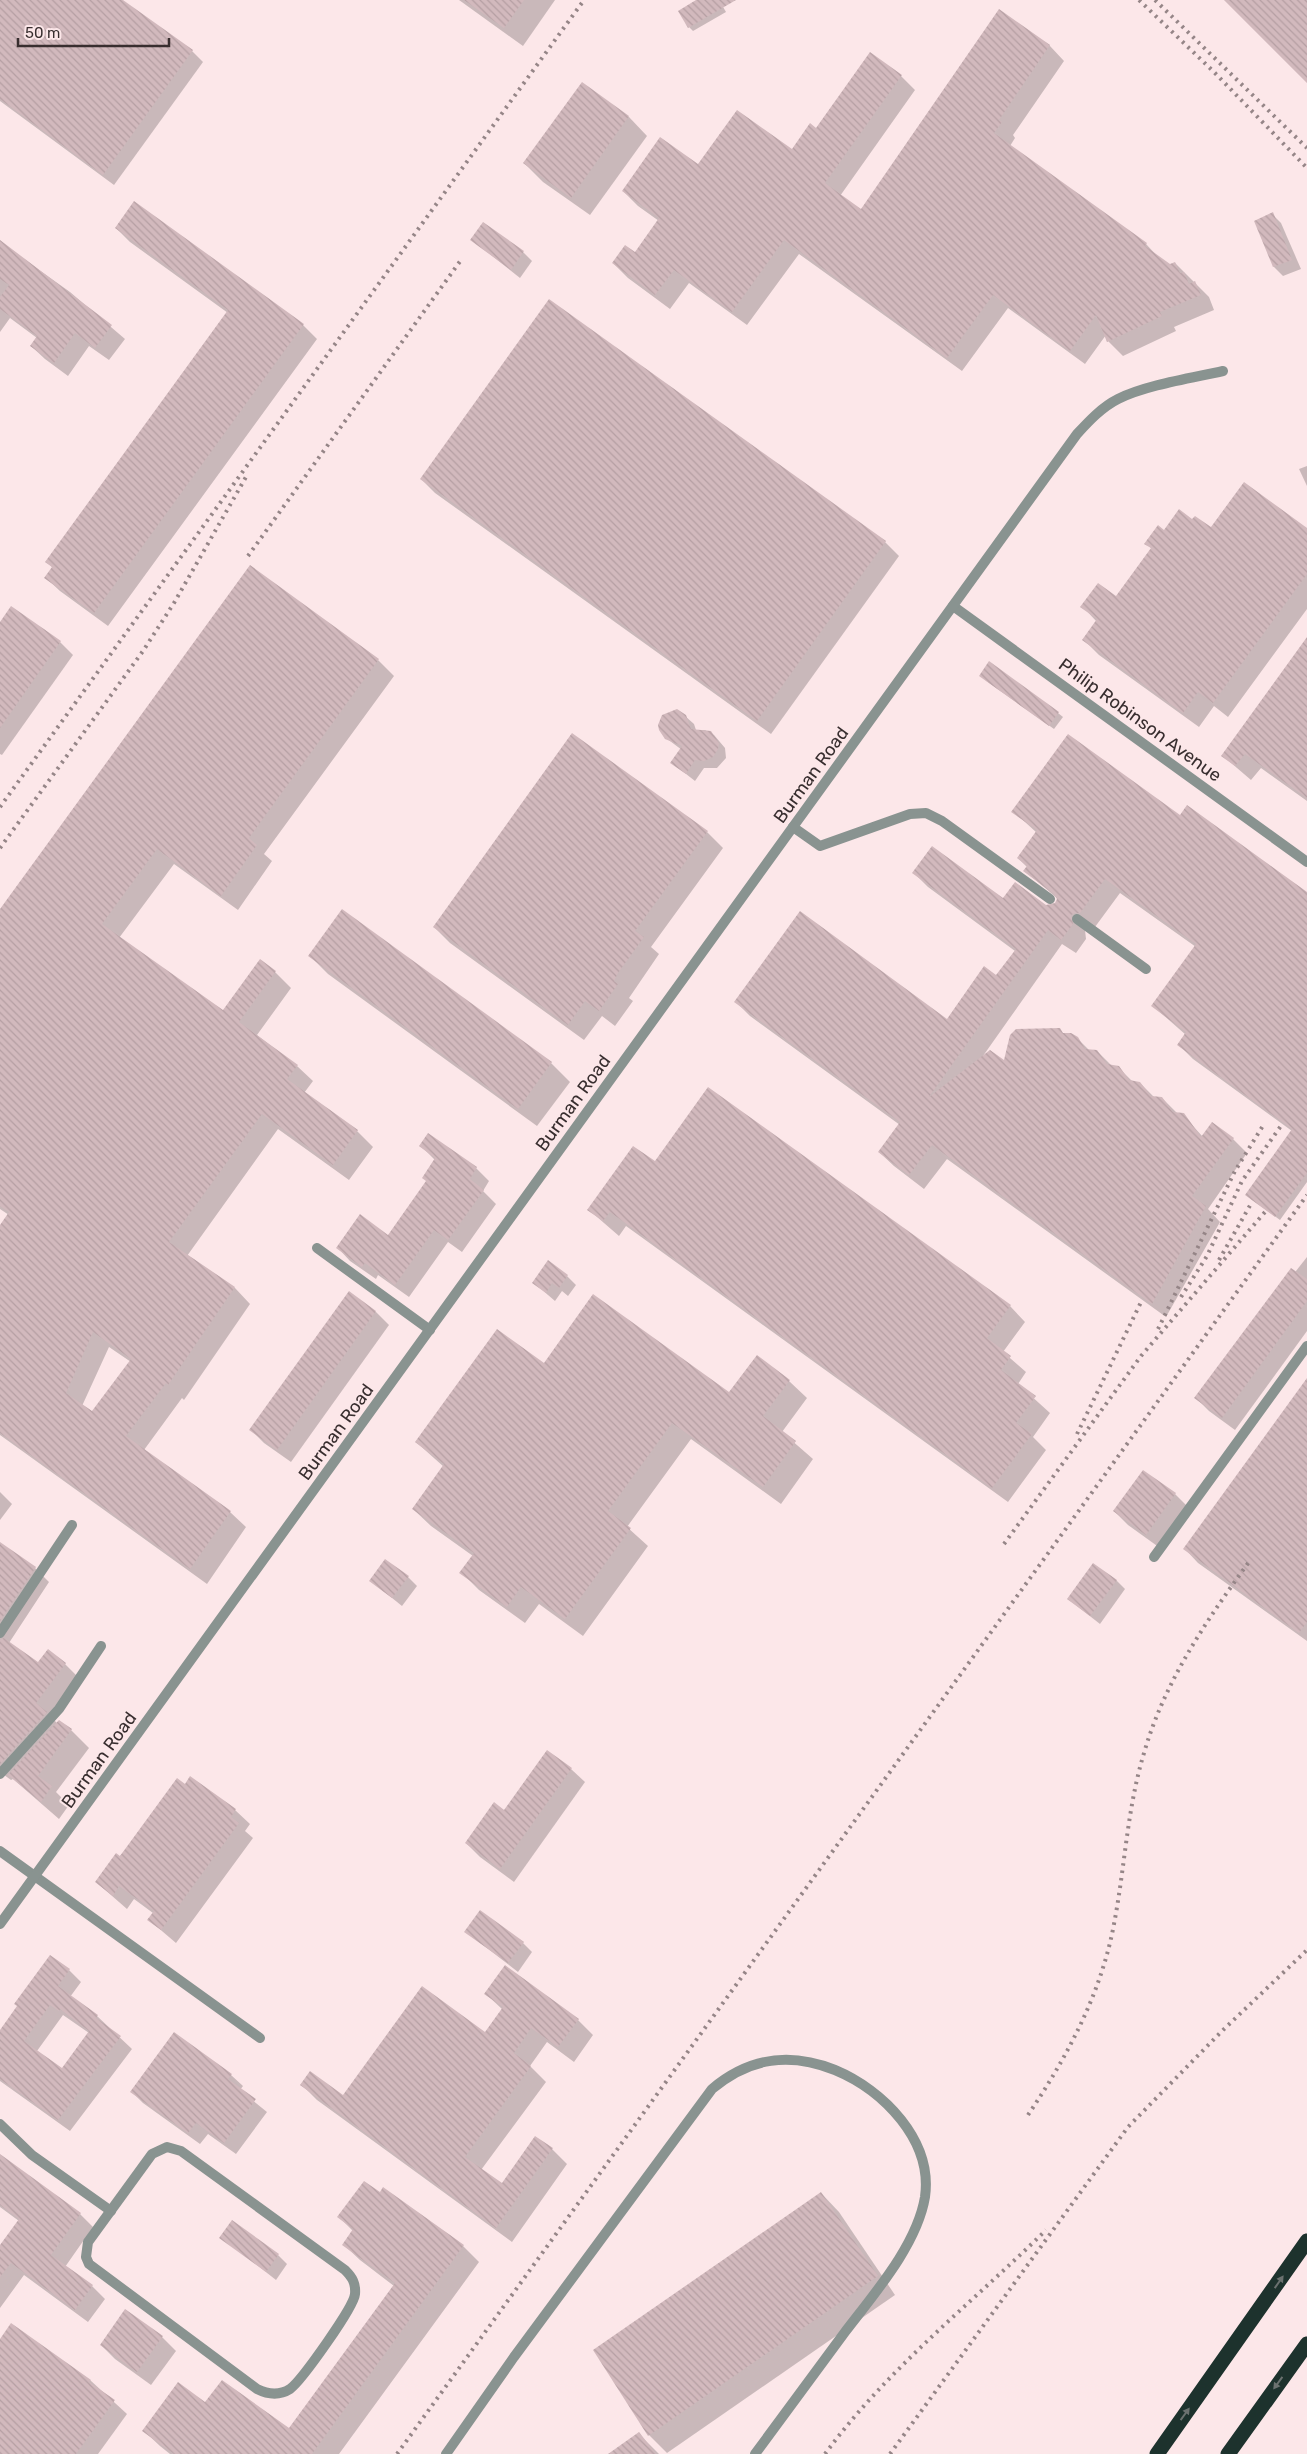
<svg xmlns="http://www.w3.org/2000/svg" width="1307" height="2454" font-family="Rubik,sans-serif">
  <defs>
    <pattern id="building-back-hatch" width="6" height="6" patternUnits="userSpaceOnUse" patternTransform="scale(1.25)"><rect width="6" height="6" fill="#d2b9bd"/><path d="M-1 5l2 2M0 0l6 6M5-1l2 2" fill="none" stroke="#b59fa3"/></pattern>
  </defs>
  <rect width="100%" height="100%" fill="#fce7e9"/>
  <g fill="#0003" fill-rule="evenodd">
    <path d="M0 0H121L192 51 203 62 114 185 0 101Z"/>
    <path d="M459 0H555L523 46Z"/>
    <path d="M699 0H719L726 12 693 31 689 27Z"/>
    <path d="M1000 11 1050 46 1064 61 1013 135 1015 138 1010 146 1146 244 1160 259 1170 266 1175 263 1209 297 1214 310 1174 327 1176 331 1123 356 1108 341 1106 335 1085 364 1008 308 962 371 799 254 747 325 689 283 670 309 628 278 613 263 635 254 659 221 638 206 623 191 698 166 792 151 816 130 901 76 915 90 840 196 861 210Z"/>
    <path d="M582 84 629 117 647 136 590 215 543 182 524 163Z"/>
    <path d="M134 203 303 325 317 339 108 626 60 591 46 578 53 568 47 562 228 313 130 242 116 228Z"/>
    <path d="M1272 214 1281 223 1301 269 1283 276 1274 267 1255 221Z"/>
    <path d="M472 240 523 252 532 261 520 278Z"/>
    <path d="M0 242 70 292 125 339 109 360 89 346 68 376 45 359 31 346 37 338 10 318 0 332Z"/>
    <path d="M549 301 885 542 899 556 771 734 435 493 421 479Z"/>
    <path d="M1307 466V486L1299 469Z"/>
    <path d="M1193 521 1211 529 1307 530V609L1228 717 1214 706 1199 727 1099 655 1084 640 1097 622 1082 606 1117 598 1152 549 1146 543 1164 532Z"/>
    <path d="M0 624 60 642 73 655 2 755 0 754Z"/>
    <path d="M1307 639V801L1261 768 1251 780 1223 756Z"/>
    <path d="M378 660 394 676 264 854 272 861 238 910 174 864 119 938 223 1012 261 961 275 972 291 988 257 1035 297 1066 313 1081 304 1093 357 1131 373 1147 349 1180 278 1129 187 1256 235 1288 250 1304 184 1400 182 1398 144 1450 230 1512 246 1527 207 1584 0 1435V1227L9 1215 0 1209V914ZM109 1347 131 1362 92 1413 82 1406Z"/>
    <path d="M985 680 1058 713 1063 717 1054 729Z"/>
    <path d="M685 716 694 724 696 730H705L714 735 725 748 726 758 717 768H704L695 781 672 763 682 750 666 738Z"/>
    <path d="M1013 811 1180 817 1307 893V1182L1280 1220 1251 1199 1292 1131 1193 1059 1179 1045 1186 1035 1153 1006 1196 947 1120 893 1095 927 1085 930 1086 939 1076 953 1062 944 983 1056 1005 1063 1064 1034 1077 1038 1089 1050 1097 1051 1112 1066 1118 1067 1133 1082 1140 1083 1154 1097 1162 1098 1177 1113 1183 1115 1203 1137 1233 1139 1247 1153 1208 1209 1220 1222 1166 1317 947 1159 924 1189 894 1166 879 1152 900 1125 750 1016 736 1002 947 1020 997 977 1015 951 928 887 914 873 1004 900 1046 906 1056 905 1058 899 1025 871 1028 868 1018 858 1037 833Z"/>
    <path d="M707 832 723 848 651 947 659 954 629 998 633 1001 615 1026 602 1016 584 1040 450 943 434 927Z"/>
    <path d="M342 911 551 1063 570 1082 537 1126 328 974 310 956Z"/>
    <path d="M420 1145 476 1168 489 1181 483 1191 496 1204 462 1252 448 1242 409 1297 378 1275 376 1279 350 1261 338 1248 389 1236 427 1181 435 1160Z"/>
    <path d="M655 1163 1010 1306 1025 1322 1003 1352 1026 1372 1018 1384 1050 1413 1033 1437 1046 1450 1008 1502 626 1226 619 1236 589 1210Z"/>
    <path d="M1307 1257V1331L1235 1430 1209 1411 1196 1398Z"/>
    <path d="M567 1276 576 1285 568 1296 562 1291 555 1301 534 1283Z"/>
    <path d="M349 1292 376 1312 389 1325 291 1462 264 1443 251 1430Z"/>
    <path d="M757 1357 789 1381 807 1398 782 1432 813 1459 781 1504 691 1439 627 1527 648 1546 583 1636 539 1604 525 1623 479 1590 461 1572 473 1556 431 1526 413 1509 444 1467 416 1442 544 1365 729 1394Z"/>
    <path d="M1307 1380V1641L1198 1563 1185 1549Z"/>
    <path d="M1143 1471 1175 1494 1189 1508 1160 1548 1128 1525 1114 1511Z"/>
    <path d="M0 1492 12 1504 0 1520Z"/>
    <path d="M0 1543 35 1568 49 1582 9 1643 39 1664H65L79 1678 50 1716 57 1723 59 1721 71 1730 89 1748 56 1792 69 1805 59 1819 13 1779 11 1780 0 1772Z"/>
    <path d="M408 1577 417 1586 402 1606 371 1581Z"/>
    <path d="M1116 1580 1125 1589 1100 1624 1068 1599Z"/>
    <path d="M571 1769 585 1782 514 1882 480 1857 466 1843 505 1811Z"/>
    <path d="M185 1785 235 1810 250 1824 245 1831 253 1838 176 1943 149 1920 153 1913 134 1899 127 1909 96 1882Z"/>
    <path d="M466 1932 523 1943 532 1952 518 1972Z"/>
    <path d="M69 1970 81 1982 70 1997 97 2016 132 2049 70 2131 0 2081V2032L18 2006ZM63 2015 89 2033 62 2070 37 2051Z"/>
    <path d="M486 1994 578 2020 593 2035 574 2062 547 2042 530 2066 546 2082 481 2170 502 2185 552 2149 567 2164 512 2242 317 2100 302 2085 343 2097 485 2034 503 2010Z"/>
    <path d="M174 2033 231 2075 243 2086 240 2090 267 2112 236 2154 208 2134 200 2144 143 2103 132 2092Z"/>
    <path d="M0 2157 80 2214 93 2227 65 2267 92 2286 105 2299 88 2322 24 2275 0 2308V2247L19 2221 0 2207Z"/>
    <path d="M821 2193 839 2212 895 2295 667 2453 649 2435Z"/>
    <path d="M339 2217 463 2246 479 2262 339 2454H170L160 2446 144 2431 205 2404 289 2430 394 2286 360 2260 344 2245 353 2231Z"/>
    <path d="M221 2237 278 2255 287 2264 276 2280Z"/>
    <path d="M162 2337 176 2351 151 2385 115 2359 101 2345Z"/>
    <path d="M0 2341 90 2380 127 2414 98 2454H0Z"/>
    <path d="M639 2434 659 2454H610Z"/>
  </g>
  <g fill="url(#building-back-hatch)" fill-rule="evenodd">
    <path d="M0 0H123L193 50 103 175 0 99Z"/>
    <path d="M464 0H524L504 28Z"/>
    <path d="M696 0H736L688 28 678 11Z"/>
    <path d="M1224 0H1307V83Z"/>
    <path d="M999 9 1050 45 999 120 1002 122 994 133 1147 243 1145 246 1170 264 1175 262 1180 273 1184 272 1189 284 1195 281 1201 295 1160 312 1162 316 1107 342 1096 315 1070 351 993 295 947 358 784 240 732 312 674 270 655 295 612 263 625 245 635 252 659 218 622 191 660 137 698 164 737 110 792 149 810 123 816 128 870 52 902 75 825 183 861 209Z"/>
    <path d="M582 82 629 116 571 198 523 163Z"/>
    <path d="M134 201 304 324 94 613 44 578 52 567 45 562 228 310 115 228Z"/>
    <path d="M1273 212 1292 260 1273 267 1254 221Z"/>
    <path d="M483 222 524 251 511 270 470 240Z"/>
    <path d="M0 240 112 325 95 348 75 333 54 363 30 346 37 336 0 309V297L9 285 0 279Z"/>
    <path d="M549 299 886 541 757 721 420 479Z"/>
    <path d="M1244 482 1307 528V574L1213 703 1198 692 1183 713 1082 640 1097 619 1080 607 1098 583 1116 596 1151 548 1144 544 1158 525 1164 530 1179 509 1192 519 1195 516 1211 527Z"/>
    <path d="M250 565 379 659 249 838 257 845 221 896 157 849 102 924 223 1010 260 959 276 971 239 1022 298 1065 287 1079 358 1130 333 1165 262 1114 169 1242 235 1287 168 1385 166 1383 126 1436 231 1511 190 1569 0 1433V1225L9 1212 0 1206V909ZM93 1332 131 1359 92 1411 66 1393Z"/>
    <path d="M11 606 61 641 0 728V622Z"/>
    <path d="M1307 637V798L1245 754 1235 766 1221 756Z"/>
    <path d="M989 661 1059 712 1049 726 979 676Z"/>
    <path d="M677 709 686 715 691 729 711 731 719 743 718 749 713 757 704 761 695 760 686 774 670 763 682 746 665 739 659 730 658 725 662 715Z"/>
    <path d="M572 733 708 831 635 931 644 937 618 973 614 981 618 984 599 1011 585 1001 568 1025 433 927Z"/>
    <path d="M1068 734 1180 815 1187 805 1307 892V1173L1275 1217 1245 1195 1292 1129 1177 1045 1186 1032 1151 1006 1196 944 1105 879 1080 913H1075L1071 915 1073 924 1061 940 1048 930 929 1097 990 1050 1004 1060 1010 1035 1016 1029 1060 1028 1063 1033H1071L1078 1037 1085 1049 1097 1050 1107 1064 1119 1066 1129 1080 1140 1082 1151 1096 1162 1097 1173 1112 1184 1113 1201 1137 1212 1122 1234 1138 1192 1196 1206 1206 1152 1304 932 1145 909 1175 878 1152 900 1122 734 1002 800 911 947 1019 984 966 996 975 1016 949 912 873 932 846 1003 898 1015 882 1046 905 1055 903 1057 899 1054 894 1023 871 1027 866 1017 858 1037 830 1011 812Z"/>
    <path d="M342 909 552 1062 518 1109 308 956Z"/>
    <path d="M708 1087 1011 1305 987 1338 1011 1356 1001 1370 1036 1396 1016 1423 1032 1434 992 1488 610 1212 603 1221 587 1210 633 1146 655 1161Z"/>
    <path d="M428 1133 477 1167 470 1179 484 1190 448 1240 434 1230 395 1285 365 1263 362 1267 336 1248 360 1214 388 1235 426 1181 422 1178 435 1158 419 1146Z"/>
    <path d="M548 1260 568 1275 559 1288 552 1283 546 1293 532 1283Z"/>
    <path d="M1291 1268 1307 1279V1301L1222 1418 1194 1398Z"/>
    <path d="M349 1291 376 1311 277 1450 249 1430Z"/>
    <path d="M593 1294 729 1392 757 1355 790 1380 763 1416 796 1441 763 1487 672 1423 608 1511 631 1528 565 1619 521 1587 507 1607 459 1573 474 1553 412 1509 444 1464 415 1442 497 1329 544 1363Z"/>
    <path d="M1307 1378V1622L1299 1633 1183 1549Z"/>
    <path d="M1143 1470 1176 1493 1146 1535 1113 1511Z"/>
    <path d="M0 1542 36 1567 0 1621Z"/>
    <path d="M385 1559 409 1576 392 1598 369 1581Z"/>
    <path d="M1093 1563 1117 1580 1090 1616 1067 1599Z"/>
    <path d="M4 1638 38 1662 48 1649 66 1663 36 1703 47 1712 0 1764V1640Z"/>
    <path d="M59 1720 72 1729 38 1776 52 1786 41 1802 8 1775Z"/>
    <path d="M547 1750 572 1768 500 1869 465 1843 494 1802 504 1810Z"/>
    <path d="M190 1776 236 1809 231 1817 239 1823 161 1930 147 1920 154 1911 119 1886 113 1896 95 1882 116 1853 120 1856 177 1778 185 1784Z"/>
    <path d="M480 1910 524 1942 508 1963 464 1932Z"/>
    <path d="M50 1955 70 1969 58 1986 98 2015 96 2018 121 2036 58 2120 0 2079V2030L17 2006 14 2004ZM50 2005 59 2011 60 2009 89 2031 62 2068 24 2041Z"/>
    <path d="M505 1965 579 2019 558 2047 531 2028 514 2053 531 2066 465 2157 502 2183 535 2136 553 2148 496 2228 300 2085 310 2071 343 2095 422 1986 485 2032 503 2007 484 1994Z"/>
    <path d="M174 2032 232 2074 228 2079 256 2099 224 2143 196 2123 188 2133 130 2092Z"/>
    <path d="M0 2154 81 2213 51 2255 93 2285 75 2310 11 2263 0 2277V2245L19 2219 0 2205Z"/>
    <path d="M364 2181 380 2192 383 2187 464 2245 312 2454H174L142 2431 178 2382 205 2402 222 2380 289 2428 395 2283 342 2245 353 2229 337 2217Z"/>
    <path d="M821 2192 878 2276 648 2436 593 2350Z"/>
    <path d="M232 2220 279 2254 266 2272 219 2238Z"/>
    <path d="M125 2309 163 2336 137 2372 100 2345Z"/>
    <path d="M11 2323 91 2380 89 2382 115 2400 76 2454H0V2339Z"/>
    <path d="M639 2432 656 2454H608Z"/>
  </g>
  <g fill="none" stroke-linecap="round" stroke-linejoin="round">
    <g stroke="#899390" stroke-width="10">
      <path d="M953 606 1307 862"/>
      <path d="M793 827 820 846 910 814 926 813 942 821 1050 899"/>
      <path d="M1077 919 1146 969"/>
      <path d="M317 1248 430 1330"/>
      <path d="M1154 1557 1307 1346"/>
      <path d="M0 1633 72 1525"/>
      <path d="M0 1774 59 1709 101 1646"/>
      <path d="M0 1851 260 2038"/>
      <path d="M0 2124 32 2155 111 2211"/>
      <path d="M167 2147 181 2151 345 2270C352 2277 356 2283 355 2294 354 2307 302 2380 290 2389 279 2396 267 2394 257 2389L89 2264 86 2257 88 2242 152 2154Z"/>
      <path d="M446 2454 514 2357 712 2089C750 2057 790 2052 835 2070 883 2090 933 2140 925 2197 917 2245 874 2294 845 2332 815 2373 785 2413 755 2454"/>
    </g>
    <path stroke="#899390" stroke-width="10" d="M0 1924 1077 434C1089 421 1102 407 1118 399 1146 385 1192 378 1223 371"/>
    <g stroke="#1d322d" stroke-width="15">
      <path d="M1157 2454 1307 2241"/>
      <path d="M1228 2454 1307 2344"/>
    </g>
    <g stroke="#958587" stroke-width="4" stroke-dasharray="2.5 5" stroke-linecap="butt">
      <path d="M1139 0 1214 72 1307 168"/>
      <path d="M1155 0 1307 148"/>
      <path d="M248 556 461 260"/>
      <path d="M0 807 584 0"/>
      <path d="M0 848 143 651 174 603 246 477"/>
      <path d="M1219 1260 1252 1202"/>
      <path d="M1181 1297 1207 1256 1242 1181 1283 1123"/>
      <path d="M1158 1329 1235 1171 1264 1124"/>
      <path d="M1077 1434 1142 1300"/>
      <path d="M1004 1544 1141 1356 1265 1212"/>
      <path d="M1028 2115C1067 2057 1101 1994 1114 1924 1125 1867 1127 1809 1144 1753 1165 1680 1207 1620 1251 1559"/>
      <path d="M397 2454 1307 1195"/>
      <path d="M825 2454C887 2369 972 2303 1046 2230"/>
      <path d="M890 2454 1128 2127 1222 2031 1307 1950"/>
    </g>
  </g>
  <defs><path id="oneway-solid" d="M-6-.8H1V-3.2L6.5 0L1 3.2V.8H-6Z" transform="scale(1.25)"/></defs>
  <g fill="#6b716f">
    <use href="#oneway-solid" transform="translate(1279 2282) rotate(-55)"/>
    <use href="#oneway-solid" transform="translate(1278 2383) rotate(126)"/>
    <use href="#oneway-solid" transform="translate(1185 2414) rotate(-54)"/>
  </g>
  <g text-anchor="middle" stroke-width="4" stroke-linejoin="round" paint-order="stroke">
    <g font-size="18" fill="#382e2f" stroke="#fce7e9">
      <text transform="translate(1140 720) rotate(36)" y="6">Philip Robinson Avenue</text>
      <text transform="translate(811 775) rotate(-54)" y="6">Burman Road</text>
      <text transform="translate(573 1103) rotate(-54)" y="6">Burman Road</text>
      <text transform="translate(336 1432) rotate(-54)" y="6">Burman Road</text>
      <text transform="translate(99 1760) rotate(-54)" y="6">Burman Road</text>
    </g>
  </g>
  <path d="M18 38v8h151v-8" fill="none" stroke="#382e2f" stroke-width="2.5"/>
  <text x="25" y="38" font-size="15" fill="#382e2f" stroke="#fce7e9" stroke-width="4" paint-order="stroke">50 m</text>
</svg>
